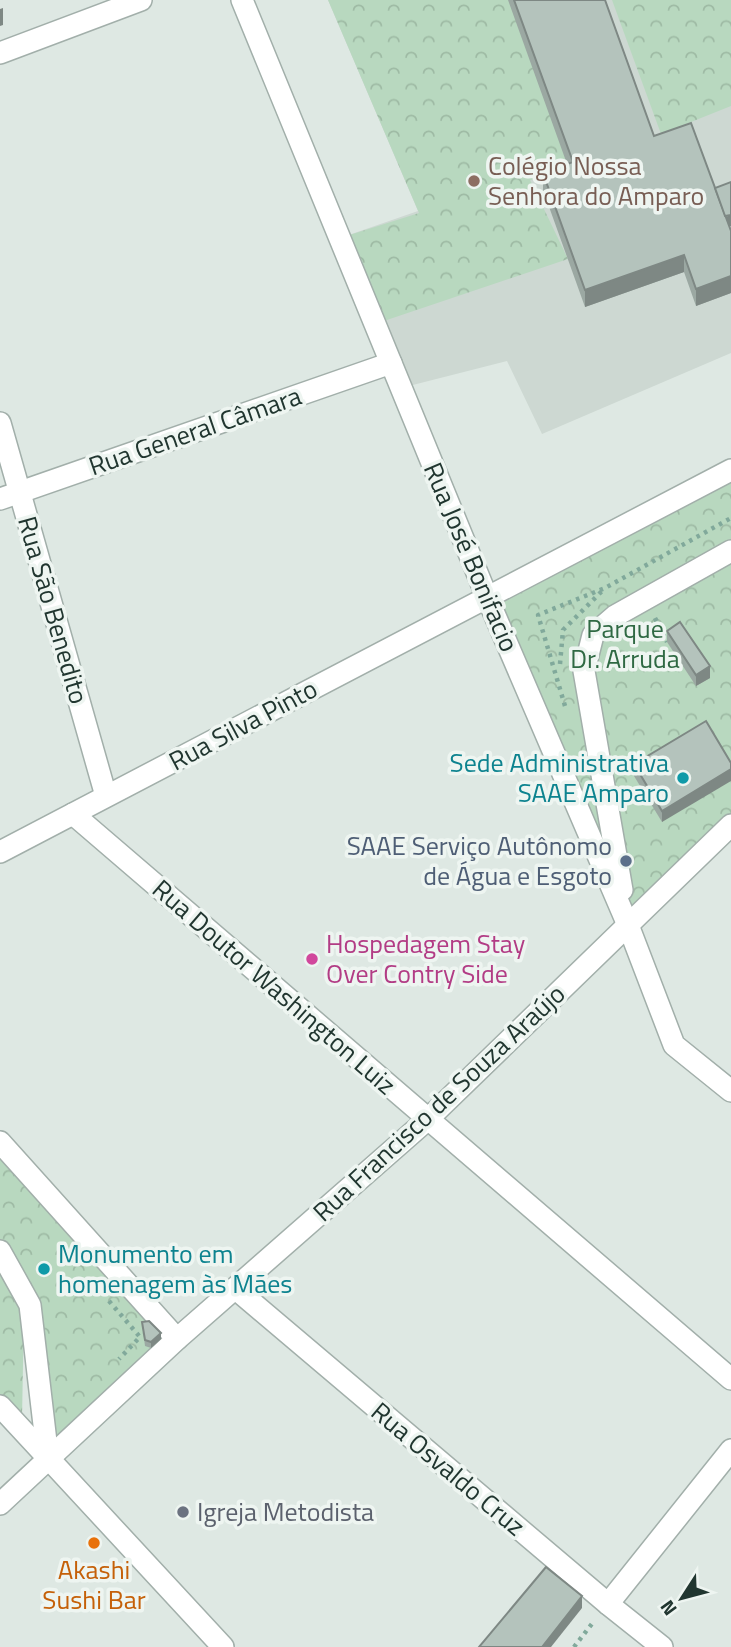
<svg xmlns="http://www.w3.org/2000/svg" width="731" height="1647" font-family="'Titillium Web',sans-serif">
  <defs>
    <pattern id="park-crowns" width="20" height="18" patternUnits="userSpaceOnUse" patternTransform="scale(1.75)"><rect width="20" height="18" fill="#b8d8bf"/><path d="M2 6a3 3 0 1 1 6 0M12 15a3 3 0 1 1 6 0" fill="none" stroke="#9ebaa4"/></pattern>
  </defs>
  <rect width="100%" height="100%" fill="#dee8e3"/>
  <path fill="#cdd8d2" d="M328 0H731V353L542 434 507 361 401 388 340 238 418 211Z"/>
  <g fill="url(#park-crowns)">
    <path d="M328 0H509L571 173 530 180 568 259 375 324 340 238 419 213Z"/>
    <path d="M612 0H731V106L661 134Z"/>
    <path d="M731 462V823L630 921 489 599Z"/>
    <path d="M0 1149 168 1336 63 1433 62 1431 54 1438 34 1298 0 1242Z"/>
    <path d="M0 1264 24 1310 22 1419 0 1395Z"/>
  </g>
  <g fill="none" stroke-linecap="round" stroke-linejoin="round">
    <g stroke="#a2afaa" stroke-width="24">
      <g id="minor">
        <path d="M242 0 487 597 628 925 674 1045 731 1091"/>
        <path d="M0 53 141 0"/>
        <path d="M0 423 106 796"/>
        <path d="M0 499 391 363"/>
        <path d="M73 814 731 1379"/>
        <path d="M0 852 731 470"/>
        <path d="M622 890 584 671 593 635 615 616 731 551"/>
        <path d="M0 1142 177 1339"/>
        <path d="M0 1251 30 1305 48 1459"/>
        <path d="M236 1289 608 1604 662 1647"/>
        <path d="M0 1406 223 1647"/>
        <path d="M0 1504 177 1339 428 1119 731 825"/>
        <path d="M608 1604 731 1450"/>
      </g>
    </g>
    <g stroke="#81a99b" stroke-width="4.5" stroke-dasharray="3.5 5" stroke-linecap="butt">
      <path d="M655 618 667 642"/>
      <path d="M560 664 563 630 602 591"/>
      <path d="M565 706 538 615 605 588 731 518"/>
      <path d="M109 1301 140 1337 119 1359"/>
      <path d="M574 1647 594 1621"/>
    </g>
    <use href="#minor" stroke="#fff" stroke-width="21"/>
  </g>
  <g fill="#9ba8a2">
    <path d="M508 0H605L654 136 729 227 731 231V293L696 306 684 272 585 307 543 190V173L567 164Z"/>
    <path d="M667 631 710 678 696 686 667 642Z"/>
    <path d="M731 763 662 822 634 776V764Z"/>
    <path d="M142 1322 161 1339 151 1348 145 1346Z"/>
  </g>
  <g fill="#7e8884">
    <path d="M3 8V25L0 26V9Z"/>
    <path d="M731 215V226L722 229V218Z"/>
    <path d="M684 255V272L585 307V290Z"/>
    <path d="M731 276V293L696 306V289Z"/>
    <path d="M710 666V678L696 686V675Z"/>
    <path d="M731 769V781L662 822V811Z"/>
    <path d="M161 1333V1339L151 1348V1342Z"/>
    <path d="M582 1596V1608L551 1647H542Z"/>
  </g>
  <g fill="#b4c3bc" stroke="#7e8884" stroke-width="2">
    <path d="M514 0H605L654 136 691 123 731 231V276L696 289 684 255 585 290 543 173 573 162Z"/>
    <path d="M731 182V215L725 216 715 188Z"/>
    <path d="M680 622 710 666 696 675 667 631Z"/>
    <path d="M706 721 731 763V769L662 811 634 764Z"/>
    <path d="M149 1321 161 1333 151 1342 145 1340 142 1322Z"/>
    <path d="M546 1567 582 1596 542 1647H479Z"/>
  </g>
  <circle fill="#8d6e63" stroke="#eef5f1" stroke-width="2.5" cx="474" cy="181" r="7"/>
  <g fill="#0f9aa8" stroke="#eef5f1" stroke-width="2.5">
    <circle cx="683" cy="778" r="7"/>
    <circle cx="44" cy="1269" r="7"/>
  </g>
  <circle fill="#5c6f8a" stroke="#eef5f1" stroke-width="2.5" cx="626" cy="861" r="7"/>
  <circle fill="#d1479c" stroke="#eef5f1" stroke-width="2.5" cx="312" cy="959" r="7"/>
  <circle fill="#6b7280" stroke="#eef5f1" stroke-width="2.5" cx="183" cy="1512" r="7"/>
  <circle fill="#e8710a" stroke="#eef5f1" stroke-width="2.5" cx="94" cy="1543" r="7"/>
  <g text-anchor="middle" stroke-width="7" stroke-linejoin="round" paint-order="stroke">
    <g font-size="26" fill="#785e54" stroke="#eef5f1" text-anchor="start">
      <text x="488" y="175">Colégio Nossa<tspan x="488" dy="30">Senhora do Amparo</tspan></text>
    </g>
    <g font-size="26" fill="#213630" stroke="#eef5f1">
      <text transform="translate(195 431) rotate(-19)" y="9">Rua General Câmara</text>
      <text transform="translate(471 557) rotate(67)" y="9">Rua José Bonifacio</text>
      <text transform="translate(53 610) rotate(74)" y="9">Rua São Benedito</text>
      <text transform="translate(243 725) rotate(-28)" y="9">Rua Silva Pinto</text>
      <text transform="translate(274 987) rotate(41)" y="9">Rua Doutor Washington Luiz</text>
      <text transform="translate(439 1103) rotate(-43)" y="9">Rua Francisco de Souza Araújo</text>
      <text transform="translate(448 1469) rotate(40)" y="9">Rua Osvaldo Cruz</text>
    </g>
    <g font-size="26" fill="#2f6943" stroke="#eef5f1">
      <text x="625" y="638">Parque<tspan x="625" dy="30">Dr. Arruda</tspan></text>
    </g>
    <g font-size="26" fill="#0d838f" stroke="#eef5f1" text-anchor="end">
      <text x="669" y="772">Sede Administrativa<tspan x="669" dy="30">SAAE Amparo</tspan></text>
      <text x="58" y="1263" text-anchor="start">Monumento em<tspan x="58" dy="30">homenagem às Mães</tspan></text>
    </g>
    <g font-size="26" fill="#4e5e75" stroke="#eef5f1" text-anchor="end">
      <text x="612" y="855">SAAE Serviço Autônomo<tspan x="612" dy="30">de Água e Esgoto</tspan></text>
    </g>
    <g font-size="26" fill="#b23c85" stroke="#eef5f1" text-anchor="start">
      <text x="326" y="953">Hospedagem Stay<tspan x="326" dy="30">Over Contry Side</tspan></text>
    </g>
    <g font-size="26" fill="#5b616d" stroke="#eef5f1" text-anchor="start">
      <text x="197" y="1521">Igreja Metodista</text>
    </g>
    <g font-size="26" fill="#c56008" stroke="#eef5f1">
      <text x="94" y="1579">Akashi<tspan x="94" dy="30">Sushi Bar</tspan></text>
    </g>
  </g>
  <g transform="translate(682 1598) rotate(234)" stroke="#eef5f1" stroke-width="5" paint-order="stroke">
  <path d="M0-5L12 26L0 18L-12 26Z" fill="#213630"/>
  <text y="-10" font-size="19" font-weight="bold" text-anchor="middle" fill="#213630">N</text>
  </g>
</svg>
